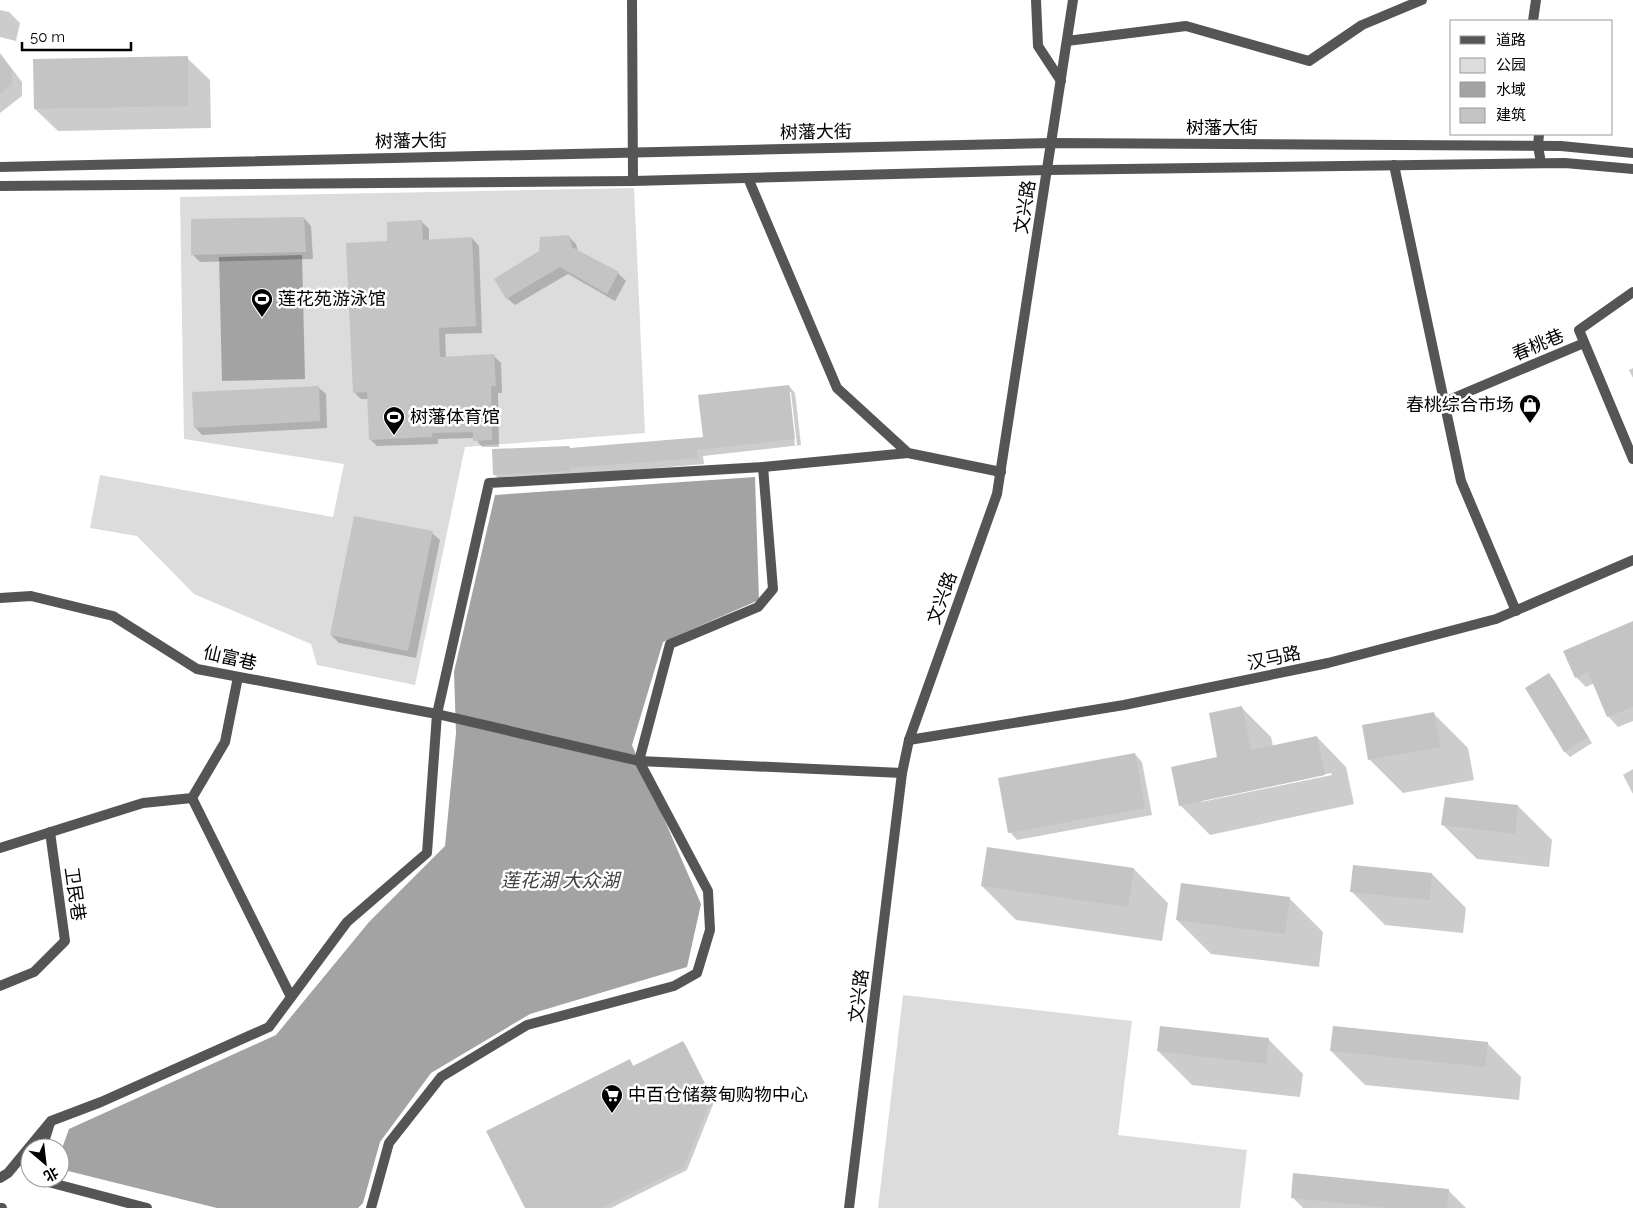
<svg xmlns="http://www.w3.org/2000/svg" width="1633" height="1208" font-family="Raleway,'Noto Sans SC',sans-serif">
  <rect width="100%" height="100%" fill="#fff"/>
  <g fill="#dcdcdc">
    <path d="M634 188 645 433 465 447 415 685 317 665 311 644 194 594 137 536 90 528 100 475 333 517 344 464 184 439 180 197Z"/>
    <path d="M903 995 1132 1021 1118 1135 1247 1150 1240 1208H878Z"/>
  </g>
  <g fill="#a3a3a3">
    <path d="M302 255 305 379 222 381 219 257Z"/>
    <path d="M755 477 759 600 663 642 632 745 701 904 687 967 530 1014 431 1073 380 1142 363 1203 358 1208H217L60 1169V1154L69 1129 276 1035 369 922 445 846 456 733 454 672 495 495Z"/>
  </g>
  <g fill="#0003" fill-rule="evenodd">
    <path d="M0 10 9 12 20 23 16 41 0 37Z"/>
    <path d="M0 53 22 82V96L0 113Z"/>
    <path d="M187 58 210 80 211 128 58 131 35 109Z"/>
    <path d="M304 218 311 226 313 259 200 262 192 254Z"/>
    <path d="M422 222 429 229V240L472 238 479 246 482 333 445 334 446 358 494 356 501 363 502 393H498L499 447H482L475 438 438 439V444L377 446 370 439 369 399H361L354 392 389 242Z"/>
    <path d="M568 236 576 244 578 252 618 273 626 281 615 301 568 274 515 305 507 298Z"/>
    <path d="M1633 368V378L1629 370Z"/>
    <path d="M789 386 795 393 801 445 703 456 704 464 501 481 494 474 569 447 571 449 704 438ZM789 392H791L797 445H795Z"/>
    <path d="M318 387 326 394 327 428 202 435 195 427Z"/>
    <path d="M432 533 440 540 416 658 339 643 331 635Z"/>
    <path d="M1633 622V721L1618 727 1608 716 1595 683 1586 687 1576 677Z"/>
    <path d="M1549 675 1554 680 1592 743 1570 757 1564 751Z"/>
    <path d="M1242 708 1271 737 1273 746 1317 737 1346 767 1354 804 1210 835 1180 805 1219 758ZM1331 773 1332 775 1201 802V800Z"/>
    <path d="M1434 714 1468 748 1474 780 1403 793 1369 759Z"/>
    <path d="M1135 754 1142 762 1152 815 1017 840 1010 832Z"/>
    <path d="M1633 769V794L1623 775Z"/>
    <path d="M1518 806 1552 840 1549 867 1477 859 1443 825Z"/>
    <path d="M1354 866 1432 874 1466 908 1463 933 1385 925 1351 891Z"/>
    <path d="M1134 869 1168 903 1162 941 1016 920 982 886Z"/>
    <path d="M1289 898 1323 932 1319 967 1211 954 1177 920Z"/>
    <path d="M1161 1027 1269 1040 1303 1074 1300 1097 1192 1085 1158 1051Z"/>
    <path d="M683 1042 686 1046 714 1102 687 1170 611 1208H526L629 1060 634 1067Z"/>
    <path d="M1487 1043 1521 1077 1519 1100 1365 1085 1331 1051Z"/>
    <path d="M1448 1190 1466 1208H1303L1292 1197Z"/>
  </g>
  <g fill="#c4c4c4">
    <path d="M0 55 12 70V85L0 94Z"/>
    <path d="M188 56V106L34 109 33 59Z"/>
    <path d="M304 217 306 252 191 255V219Z"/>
    <path d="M422 220 423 240 472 237 476 326 439 328 440 357 494 354 496 386H491L492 440 473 441V432L432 433V437L369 440 367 392 353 393 346 243 387 241V222Z"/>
    <path d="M569 235 572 247 619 272 607 294 560 267 506 299 494 279 539 251 540 237Z"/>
    <path d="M789 385 795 439 697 450 698 458 570 468V471L493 475 492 449 569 446 570 448 703 437 698 395Z"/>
    <path d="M319 386 320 421 194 428 192 392Z"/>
    <path d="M354 516 433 531 408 651 330 635Z"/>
    <path d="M1633 621V707L1607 717 1588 672 1575 678 1563 651Z"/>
    <path d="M1549 673 1588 737 1564 752 1525 688Z"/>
    <path d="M1242 706 1251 750 1317 736 1325 775 1179 806 1171 767 1217 757 1209 713Z"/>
    <path d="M1434 712 1441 747 1368 760 1362 725Z"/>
    <path d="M1135 753 1145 808 1008 833 998 778Z"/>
    <path d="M1445 797 1518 805 1515 834 1441 825Z"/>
    <path d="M987 847 1134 868 1128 907 981 886Z"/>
    <path d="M1353 865 1432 873 1430 900 1350 892Z"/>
    <path d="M1181 883 1290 897 1285 934 1176 920Z"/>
    <path d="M1160 1026 1269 1038 1266 1064 1157 1051Z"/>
    <path d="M1333 1026 1488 1042 1485 1067 1330 1051Z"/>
    <path d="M683 1041 712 1097 684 1167 601 1208H525L486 1131 630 1059 633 1066Z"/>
    <path d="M1293 1173 1449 1189 1447 1208H1392L1291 1198Z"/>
  </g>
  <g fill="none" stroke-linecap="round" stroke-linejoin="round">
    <g stroke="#555" stroke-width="10">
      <path d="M437 714 639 761"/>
      <path d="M42 1148 50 1123"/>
      <path d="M33 1178 147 1208"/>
    </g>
    <g stroke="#555" stroke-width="10">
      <path d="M632 0 633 181"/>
      <path d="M1036 0 1038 46 1061 81"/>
      <path d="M1533 21 1536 0"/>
      <path d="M1067 41 1186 26 1309 61 1362 25 1422 0"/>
      <path d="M1539 134 1538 146 1541 163"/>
      <path d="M1394 165 1461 481 1516 611"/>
      <path d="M748 178 837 388 908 453 1001 472"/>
      <path d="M1633 292 1579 330 1633 459"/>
      <path d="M1444 402 1584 343"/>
      <path d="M0 598 31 596 113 616 197 669 437 714"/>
      <path d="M639 761 902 773"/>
      <path d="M192 798 291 997"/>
      <path d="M0 848 143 803 192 798 225 742 238 677"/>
      <path d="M0 986 34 972 65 941 50 832"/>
      <path d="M0 1178 8 1173 51 1121 101 1102 269 1027 347 922 427 853 437 714 489 483 763 467 908 453"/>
      <path d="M371 1208 389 1143 441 1077 527 1025 674 986 697 973 710 930 708 891 639 761 670 644 758 607 773 589 763 467"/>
    </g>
    <g stroke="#555" stroke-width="10">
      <path d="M0 167 1052 143 1561 146 1633 153"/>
      <path d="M0 186 633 181 1048 170 1565 163 1633 169"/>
      <path d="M909 740 1124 705 1328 663 1496 619 1633 560"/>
      <path d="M0 1208H2"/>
      <path d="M849 1208 902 773 909 740 997 494 1073 0"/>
    </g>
  </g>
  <defs>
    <g id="stadium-pin" transform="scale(1.125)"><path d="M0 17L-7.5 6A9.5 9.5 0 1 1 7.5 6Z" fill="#000" stroke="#fff"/><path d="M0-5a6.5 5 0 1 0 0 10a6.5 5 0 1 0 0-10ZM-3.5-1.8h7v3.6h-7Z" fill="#fff"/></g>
    <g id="shop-pin" transform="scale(1.125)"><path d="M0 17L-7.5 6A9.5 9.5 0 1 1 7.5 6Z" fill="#000" stroke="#fff"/><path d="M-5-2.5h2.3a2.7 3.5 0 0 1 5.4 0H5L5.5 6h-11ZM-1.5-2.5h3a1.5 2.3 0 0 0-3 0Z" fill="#fff"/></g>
    <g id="supermarket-pin" transform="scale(1.125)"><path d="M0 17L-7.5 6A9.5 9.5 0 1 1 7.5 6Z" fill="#000" stroke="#fff"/><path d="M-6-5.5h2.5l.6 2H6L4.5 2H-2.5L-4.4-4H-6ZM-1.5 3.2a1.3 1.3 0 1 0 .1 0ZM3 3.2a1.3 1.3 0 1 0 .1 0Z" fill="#fff"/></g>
  </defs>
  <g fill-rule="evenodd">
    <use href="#stadium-pin" x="262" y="299"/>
    <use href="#shop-pin" x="1530" y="405"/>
    <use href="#stadium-pin" x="394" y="417"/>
    <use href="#supermarket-pin" x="612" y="1095"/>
  </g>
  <g text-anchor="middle" stroke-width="5" stroke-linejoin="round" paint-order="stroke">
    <g font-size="18" fill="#000" stroke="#fff">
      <text x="1222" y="134">树藩大街</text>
      <text transform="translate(816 132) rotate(-1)" y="6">树藩大街</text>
      <text transform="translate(411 141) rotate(-1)" y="6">树藩大街</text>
      <text transform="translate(1025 207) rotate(-81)" y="6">文兴路</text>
      <text transform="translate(1538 345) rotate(-23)" y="6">春桃巷</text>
      <text transform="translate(942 598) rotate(-70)" y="6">文兴路</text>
      <text transform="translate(230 658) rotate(13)" y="6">仙富巷</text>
      <text transform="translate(1274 658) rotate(-12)" y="6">汉马路</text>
      <text transform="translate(75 894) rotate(82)" y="6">卫民巷</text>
      <text transform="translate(859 996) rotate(-83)" y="6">文兴路</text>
    </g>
    <g font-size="18" fill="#000" stroke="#fff" text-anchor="start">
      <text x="278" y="305">莲花苑游泳馆</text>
      <text x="1514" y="411" text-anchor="end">春桃综合市场</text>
      <text x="410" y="423">树藩体育馆</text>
      <text x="628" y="1101">中百仓储蔡甸购物中心</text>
    </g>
    <g font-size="19" font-style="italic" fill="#444" stroke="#fff">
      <text x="560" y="887">莲花湖 大众湖</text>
    </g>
  </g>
  <rect x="1450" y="20" width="162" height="115" fill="#ffffff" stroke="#999999"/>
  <rect x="1460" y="36" width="25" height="8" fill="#555555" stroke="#999999"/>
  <text x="1496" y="45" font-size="15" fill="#000000">道路</text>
  <rect x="1460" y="58" width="25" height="15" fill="#dcdcdc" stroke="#999999"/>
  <text x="1496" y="70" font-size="15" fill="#000000">公园</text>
  <rect x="1460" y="82" width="25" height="15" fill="#a3a3a3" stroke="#999999"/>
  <text x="1496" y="95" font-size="15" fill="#000000">水域</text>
  <rect x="1460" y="108" width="25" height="15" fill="#c4c4c4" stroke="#999999"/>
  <text x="1496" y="120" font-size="15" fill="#000000">建筑</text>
  <g transform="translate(45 1163) rotate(152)"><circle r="24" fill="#ffffff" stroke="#999999"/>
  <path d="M0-4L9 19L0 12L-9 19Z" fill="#000000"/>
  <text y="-8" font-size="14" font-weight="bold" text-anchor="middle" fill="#000000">北</text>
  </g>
  <path d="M22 42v8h109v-8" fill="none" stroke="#000000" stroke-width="2.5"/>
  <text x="30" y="42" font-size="15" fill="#000000" stroke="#ffffff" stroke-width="4" paint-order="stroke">50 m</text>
</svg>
